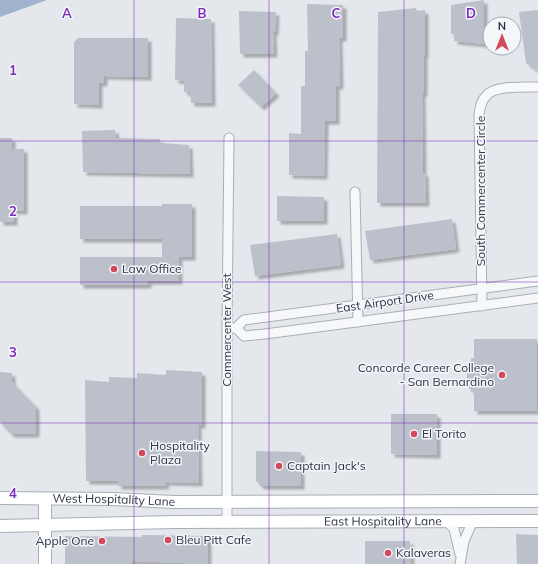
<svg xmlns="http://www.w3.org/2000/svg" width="538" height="564" font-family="Mulish,sans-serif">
  <defs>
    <filter id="shadow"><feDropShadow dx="3.5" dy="3.5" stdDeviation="1" flood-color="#0004"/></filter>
  </defs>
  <rect width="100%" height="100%" fill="#e4e7ec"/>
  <path fill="#9fb4cc" d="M0 0H47L0 17Z"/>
  <g fill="#bbc0ca" filter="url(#shadow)">
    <path d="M484 0V44L454 41V34H451V5Z"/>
    <path d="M307 4 343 5V38H339L340 86H336V121H325L324 176 289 175V133L301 134V86H305V51H308Z"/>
    <path d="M416 8 417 11 425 10V55H424V93H422L423 173H425L426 203H377L378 12Z"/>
    <path d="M538 10V71L526 63 519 12Z"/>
    <path d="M239 11 276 12 275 32H273L274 54H240Z"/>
    <path d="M176 18 211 19 212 103H191L190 92H184V81L175 80Z"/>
    <path d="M78 38H148V77L104 76V83H99V105L74 104V42Z"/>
    <path d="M254 70 276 93 261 107 238 85Z"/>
    <path d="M115 130 116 138 160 139V143L189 145 190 174 83 172 82 131Z"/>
    <path d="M0 138H12V149H24V211H14V222H0Z"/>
    <path d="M277 196 324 197V221H277Z"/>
    <path d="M162 204H192V257H179V281H148V285H80V257H162V239H80V206H162Z"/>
    <path d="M452 219 456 249 370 260 365 231Z"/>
    <path d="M337 234 341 265 255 276 250 245Z"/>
    <path d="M474 339H537V411H474V392H471V389H469V385H467V365H469V361H471V358H474Z"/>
    <path d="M166 370 202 372V425H198L199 483 165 482 166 486H118V481H86L85 380 109 382V377L137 378V373L166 375Z"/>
    <path d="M0 372 12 373V382L36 407V434H11L0 422Z"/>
    <path d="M391 414H437V455L391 454Z"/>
    <path d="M256 451 301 452V486H261L256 481Z"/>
    <path d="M516 534 538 535V564H517Z"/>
    <path d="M142 535 208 536V564L133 561V563L65 564V536L142 537Z"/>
    <path d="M365 541H410L411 564H365Z"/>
  </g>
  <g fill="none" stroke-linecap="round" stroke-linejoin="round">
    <g stroke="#a9aeb7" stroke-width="11">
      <g id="street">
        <path d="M355 192 358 322"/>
        <path d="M482 306 479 114C480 107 481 101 486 96 494 85 525 87 538 87"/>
        <path d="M227 328H236L244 336 265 334 538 298"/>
        <path d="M236 328 244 320 538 281"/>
        <path d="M447 521 454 529 460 554"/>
        <path d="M227 522V328L229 138"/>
        <path d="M460 564 464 541 473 521"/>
      </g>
    </g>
    <g stroke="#a9aeb7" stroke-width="14">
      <g id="secondary">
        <path id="s1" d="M0 498 113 499 174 502 538 501"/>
        <path d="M45 499V564"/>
        <path id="s2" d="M0 526 174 522 538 521"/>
      </g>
    </g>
    <use href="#street" stroke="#f7f8fa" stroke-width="9"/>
    <use href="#secondary" stroke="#fff" stroke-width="12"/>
  </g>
  <path fill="none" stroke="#7b2cbf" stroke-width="1" stroke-opacity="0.55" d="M134 0V564M269 0V564M404 0V564M0 141H538M0 282H538M0 423H538"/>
  <g fill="#d1495b" stroke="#f4f6f9" stroke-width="1.5">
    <circle cx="114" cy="269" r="4"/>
    <circle cx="502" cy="375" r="4"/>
    <circle cx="414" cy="434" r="4"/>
    <circle cx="142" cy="453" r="4"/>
    <circle cx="279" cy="466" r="4"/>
    <circle cx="168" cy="540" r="4"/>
    <circle cx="102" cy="541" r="4"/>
    <circle cx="388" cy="553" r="4"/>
  </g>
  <g text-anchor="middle" stroke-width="3" stroke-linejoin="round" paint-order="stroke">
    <g font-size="12" fill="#2b3445" stroke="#f4f6f9">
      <text transform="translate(481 191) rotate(-90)" y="4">South Commercenter Circle</text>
      <text transform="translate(385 302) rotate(-8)" y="4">East Airport Drive</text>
      <text transform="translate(227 330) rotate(-90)" y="4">Commercenter West</text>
      <text dy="4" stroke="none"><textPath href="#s1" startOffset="114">West Hospitality Lane</textPath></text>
      <text dy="4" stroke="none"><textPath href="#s2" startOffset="383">East Hospitality Lane</textPath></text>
    </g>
    <g font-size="12" fill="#2b3445" stroke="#f4f6f9" text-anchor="start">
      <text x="122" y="273">Law Office</text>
      <text x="494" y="372" text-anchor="end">Concorde Career College<tspan x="494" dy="14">- San Bernardino</tspan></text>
      <text x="422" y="438">El Torito</text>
      <text x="150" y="450">Hospitality<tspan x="150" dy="14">Plaza</tspan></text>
      <text x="287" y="470">Captain Jack's</text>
      <text x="176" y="544">Bleu Pitt Cafe</text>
      <text x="94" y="545" text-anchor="end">Apple One</text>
      <text x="396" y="557">Kalaveras</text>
    </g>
  </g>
  <g font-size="13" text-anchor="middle" font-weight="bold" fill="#7b2cbf" stroke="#f4f6f9" stroke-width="3" stroke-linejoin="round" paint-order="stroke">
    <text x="67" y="18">A</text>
    <text x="202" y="18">B</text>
    <text x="336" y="18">C</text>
    <text x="471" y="18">D</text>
    <text x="13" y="75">1</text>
    <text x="13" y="216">2</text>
    <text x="13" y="357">3</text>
    <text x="13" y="498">4</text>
  </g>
  <g transform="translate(502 36)"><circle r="19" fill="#f4f6f9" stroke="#a4a8b1"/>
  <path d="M0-3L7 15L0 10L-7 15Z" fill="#d1495b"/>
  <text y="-6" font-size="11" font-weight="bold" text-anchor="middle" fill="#2b3445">N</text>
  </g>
</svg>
